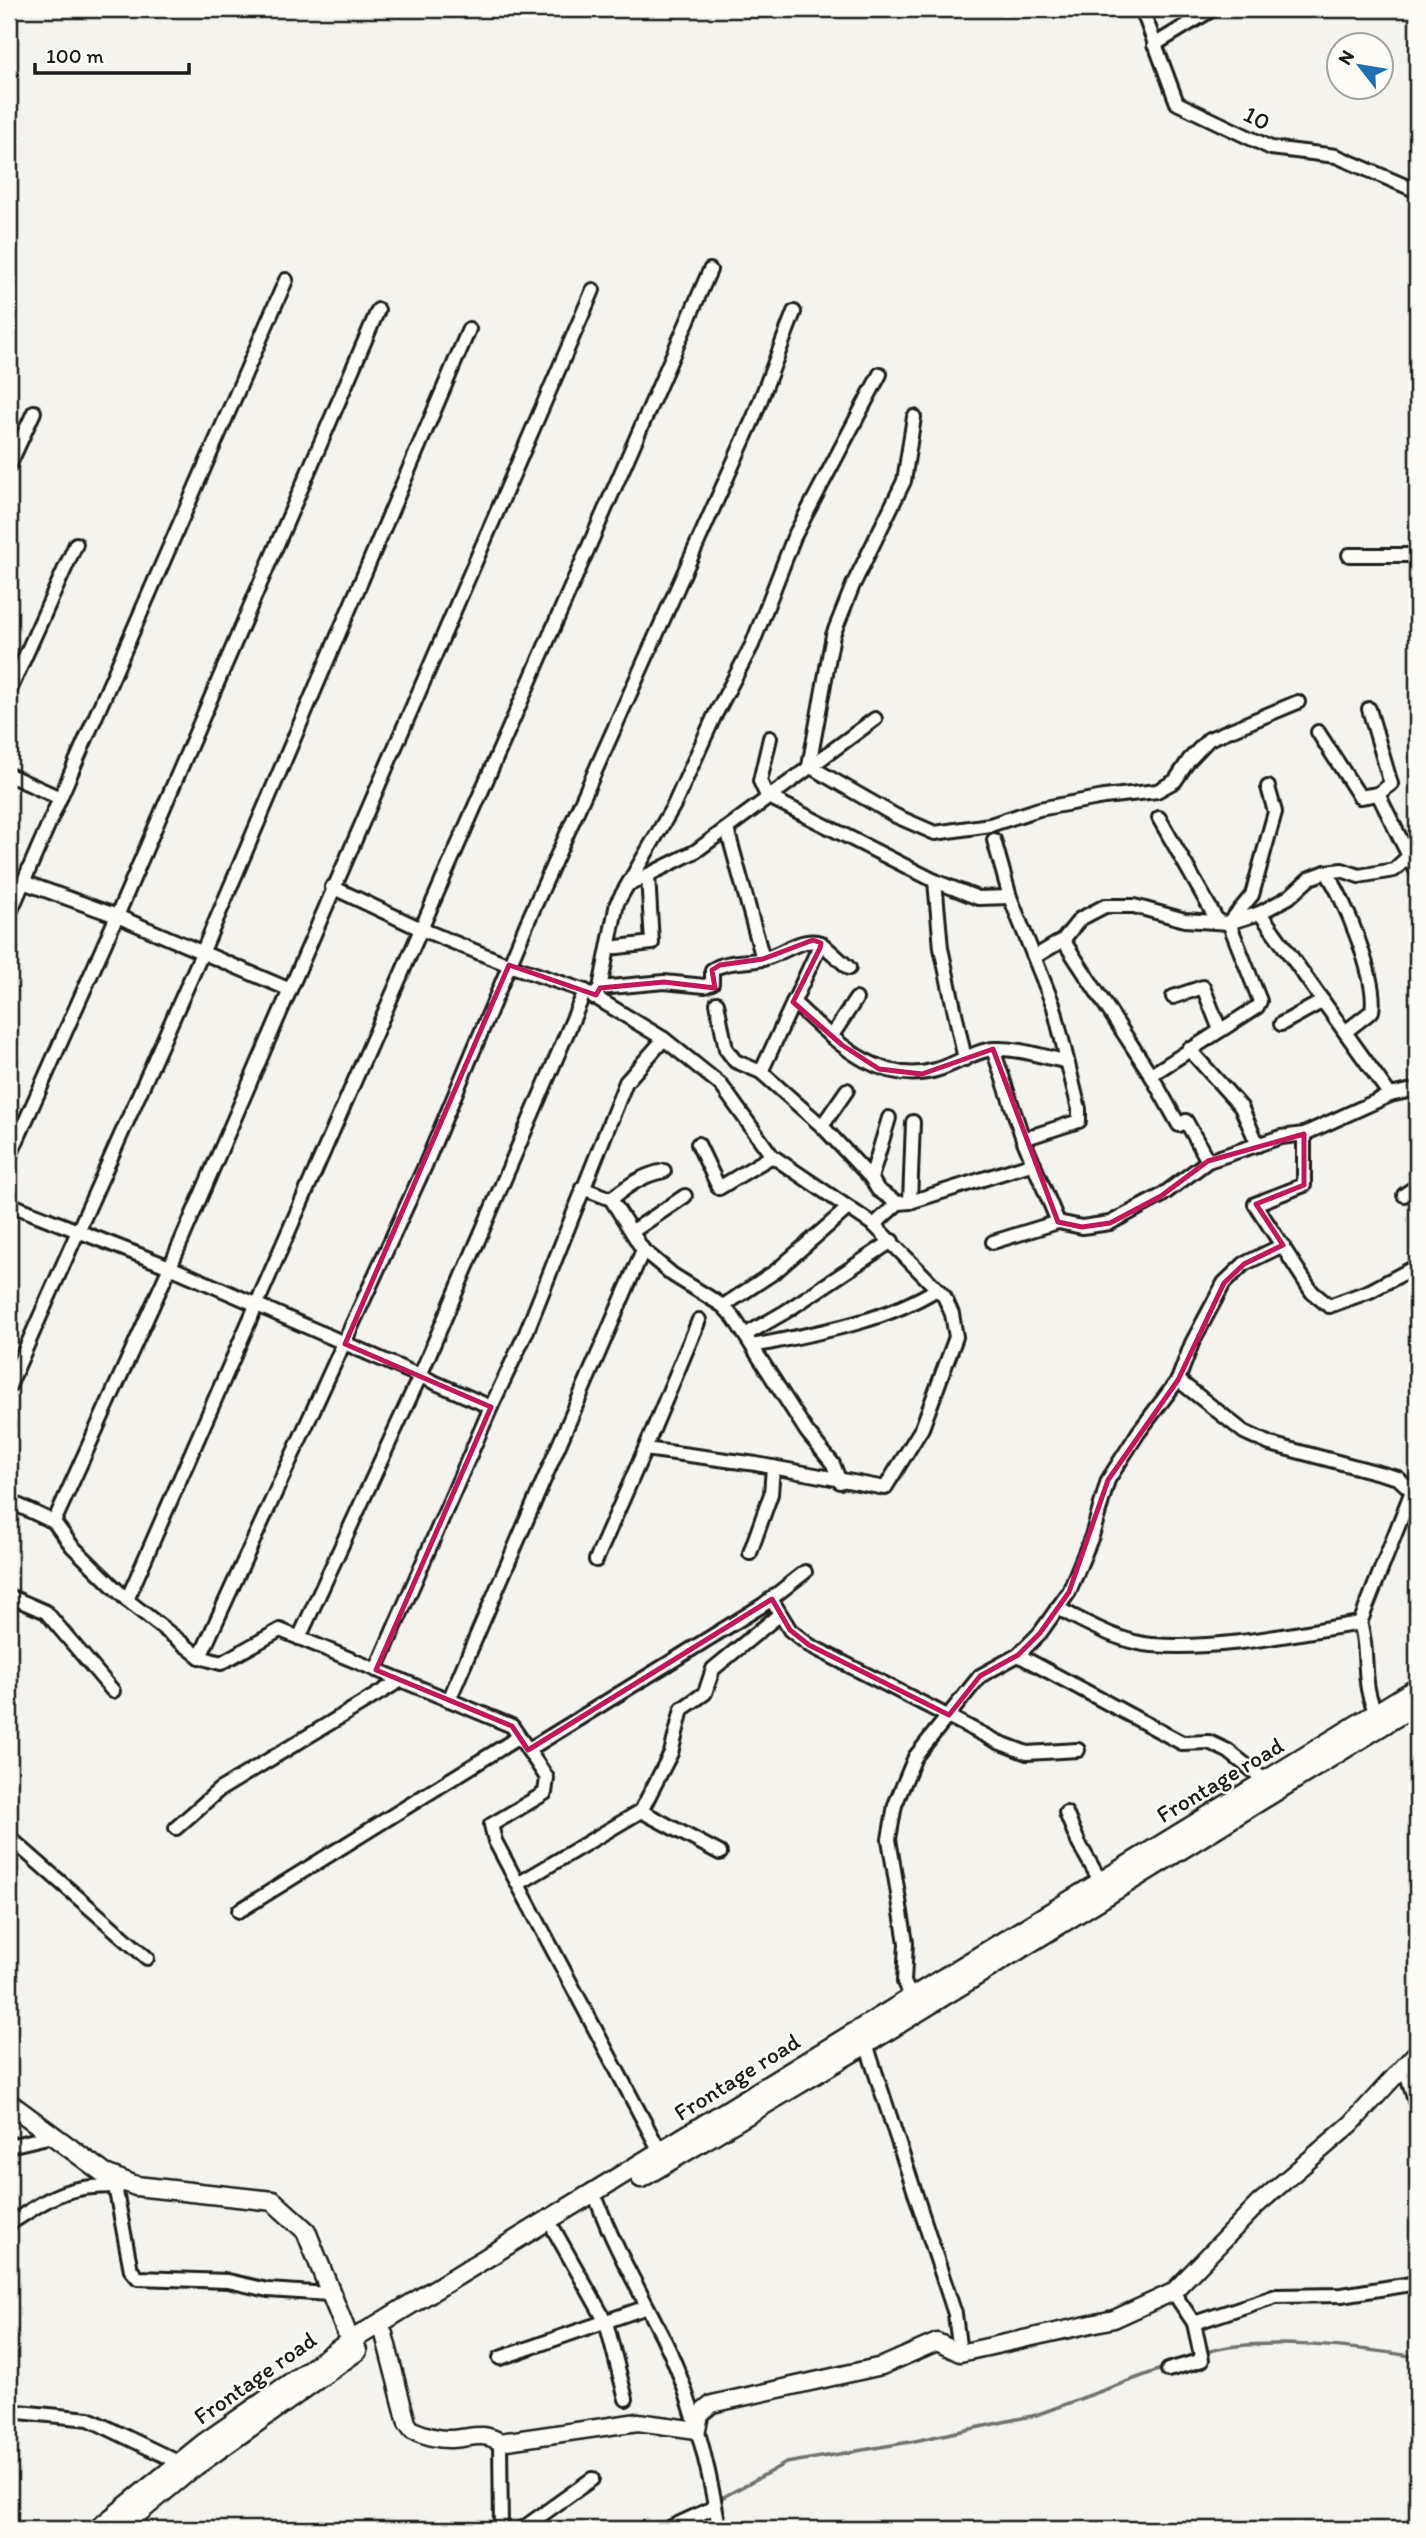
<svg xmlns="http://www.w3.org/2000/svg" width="1426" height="2538" font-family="Itim,sans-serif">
  <rect width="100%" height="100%" fill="#f4f3ee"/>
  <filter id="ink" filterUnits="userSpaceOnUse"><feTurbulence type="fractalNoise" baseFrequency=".0143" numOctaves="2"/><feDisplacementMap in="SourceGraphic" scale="14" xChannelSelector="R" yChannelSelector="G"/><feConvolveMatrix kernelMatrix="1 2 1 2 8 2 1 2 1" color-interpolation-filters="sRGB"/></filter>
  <g filter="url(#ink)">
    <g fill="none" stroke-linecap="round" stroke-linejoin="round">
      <g stroke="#72716f" stroke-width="3.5">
        <path d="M1204 2353C1254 2335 1364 2348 1417 2357"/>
        <path d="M718 2500 786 2463 910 2442 1036 2415 1164 2368"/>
      </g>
      <g stroke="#1c1c1c" stroke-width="18">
        <g id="minor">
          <path d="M1142 9 1177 103 1271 148 1336 156 1417 191"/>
          <path d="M1154 45 1213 9"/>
          <path d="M914 417 904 481 853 585 833 635 809 766 896 816 935 833 990 825 1039 809 1104 797 1157 791 1175 781 1189 760 1209 739 1298 702"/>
          <path d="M9 466 34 412"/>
          <path d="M1349 555H1417"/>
          <path d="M9 692 76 544"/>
          <path d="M1318 732 1360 797 1378 794 1391 784 1369 709"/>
          <path d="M770 738 760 781 767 796 935 881 978 898 1010 897"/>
          <path d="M9 775 60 798"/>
          <path d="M1378 794 1417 872"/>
          <path d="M1159 818 1218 922"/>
          <path d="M727 829 763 959"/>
          <path d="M994 840 1010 897 1054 1007 1079 1109V1121L1023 1139"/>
          <path d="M1326 872C1344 896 1378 981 1372 1011L1345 1032"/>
          <path d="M935 881 941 948 965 1059"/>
          <path d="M23 882 117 916 288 989"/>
          <path d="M632 883 696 851 875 719"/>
          <path d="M332 887 421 929 509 965 585 991 664 1039 721 1085 772 1156 874 1225 944 1296 952 1314 956 1337 922 1428 885 1488 756 1464 645 1449 596 1560"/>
          <path d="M1260 913 1390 1095"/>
          <path d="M9 915 286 280"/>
          <path d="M1063 940 1151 1075 1257 1007 1260 1001 1229 923 1252 895 1275 812 1268 787"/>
          <path d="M821 943 849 968"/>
          <path d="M609 948 652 943 648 875"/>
          <path d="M1036 956 1063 940 1080 919 1105 906H1134L1185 920 1229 923 1260 913 1289 897 1310 878 1326 872 1342 870 1359 876 1394 870 1409 856"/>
          <path d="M600 988 664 982 705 986 712 983V970C727 960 746 963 762 959 782 955 801 936 821 943L761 1072"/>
          <path d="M1173 997 1203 987 1220 1030"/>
          <path d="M594 998 600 988 617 903 674 805 714 717 752 645 794 537 880 374"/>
          <path d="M793 1002C833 1038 877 1087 936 1070 955 1065 977 1049 996 1049 1019 1048 1043 1057 1065 1061"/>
          <path d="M717 1003 726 1049 735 1061 761 1072 822 1126 871 1178 878 1190 898 1203"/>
          <path d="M1281 1024 1323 1001"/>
          <path d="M831 1037 856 999"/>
          <path d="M993 1049 1023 1139 1058 1222"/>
          <path d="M1189 1049 1241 1107 1258 1145"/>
          <path d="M1151 1075 1179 1125 1186 1121 1208 1161"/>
          <path d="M822 1126 847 1090"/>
          <path d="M1304 1134V1185L1255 1204 1312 1292 1329 1306 1370 1291 1417 1266"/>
          <path d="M698 1144 719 1188 772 1156"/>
          <path d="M9 1158 117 916 378 310"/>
          <path d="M871 1178 889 1118"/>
          <path d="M582 1188 611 1199 643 1250 673 1275 723 1306 734 1318 807 1432 833 1464 840 1482"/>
          <path d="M1404 1195 1417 1186"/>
          <path d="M611 1199C628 1186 642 1175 664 1171"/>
          <path d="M910 1202 913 1122"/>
          <path d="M9 1204 170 1267 491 1407"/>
          <path d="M874 1225 898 1203 910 1202 1034 1163"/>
          <path d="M633 1231 685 1196"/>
          <path d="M993 1242 1058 1222 1082 1227 1110 1223 1161 1196 1208 1161 1281 1137 1304 1134 1390 1095 1417 1089"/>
          <path d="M723 1306 776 1271 847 1209"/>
          <path d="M745 1335 785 1312 892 1241"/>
          <path d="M753 1346C816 1333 882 1323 937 1289"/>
          <path d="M1178 1380 1244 1432 1270 1444 1398 1478 1412 1491 1360 1623C1370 1652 1360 1687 1377 1713"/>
          <path d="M9 1386 203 951 469 329"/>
          <path d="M645 1449 699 1320"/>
          <path d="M9 1501 54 1522 72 1546 127 1600 200 1657 221 1663 280 1630 512 1726 547 1778 545 1793 491 1825 495 1841 663 2157"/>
          <path d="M54 1522 170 1267 593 290"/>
          <path d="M750 1553 771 1494 773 1467"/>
          <path d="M9 1596 46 1612 113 1691"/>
          <path d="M771 1599 790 1630 809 1645 998 1742 1027 1753 1078 1750"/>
          <path d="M127 1600 710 270"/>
          <path d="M1057 1608C1087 1623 1119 1642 1152 1645 1222 1650 1291 1634 1360 1623"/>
          <path d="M299 1638 419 1378 585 991"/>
          <path d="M1018 1655 1182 1743 1209 1742 1228 1751 1271 1785"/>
          <path d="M200 1657 425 1166 527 923 754 417 794 312"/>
          <path d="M376 1670 491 1407 526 1333 626 1082 664 1039"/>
          <path d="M449 1700 643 1250"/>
          <path d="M528 1750 763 1605 805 1572"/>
          <path d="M641 1811 720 1853"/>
          <path d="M1066 1813 1079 1844 1101 1882"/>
          <path d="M176 1828 219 1790 401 1680"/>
          <path d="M9 1837 147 1958"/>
          <path d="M518 1884 641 1811 671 1753 682 1709 705 1693 713 1669 779 1615"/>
          <path d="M239 1911 519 1737"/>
          <path d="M911 1998 904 1982 906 1943 889 1839 895 1805 915 1757 980 1676 1018 1655 1040 1633 1069 1592 1092 1536 1108 1480 1138 1433 1178 1380 1192 1343 1224 1283 1244 1264 1283 1245"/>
          <path d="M866 2044 955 2314 960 2353"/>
          <path d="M1405 2069 1417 2107"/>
          <path d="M9 2146 52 2136"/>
          <path d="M115 2186 131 2270 138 2278 228 2281 268 2290 329 2294"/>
          <path d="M598 2203C617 2255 647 2302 670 2352 693 2404 708 2465 718 2521L723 2529"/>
          <path d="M9 2224C54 2195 66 2185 121 2186"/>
          <path d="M554 2230 606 2322 626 2399"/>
          <path d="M1173 2292 1194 2323 1276 2296 1342 2295 1417 2283"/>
          <path d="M500 2358 647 2307"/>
          <path d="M1168 2370 1202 2360 1194 2323"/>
          <path d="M9 2411 89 2419 184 2465"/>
          <path d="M500 2442 501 2529"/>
          <path d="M522 2529 592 2479"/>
          <path d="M667 2529 715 2507"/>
        </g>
      </g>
      <g stroke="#1c1c1c" stroke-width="21">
        <path id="tertiary" d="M384 2334 407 2423 412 2430C424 2435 438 2440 451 2439 471 2438 482 2431 500 2442L638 2422 697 2430 700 2414 712 2404 882 2366 937 2342 960 2353 1114 2319 1173 2292 1258 2204 1351 2124 1417 2052"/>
      </g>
      <g stroke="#1c1c1c" stroke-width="23">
        <g id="secondary">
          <path d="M9 2103 105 2174 136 2186 273 2201 306 2231 354 2351"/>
          <path d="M641 2178 866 2044 1417 1704"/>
          <path d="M98 2529 203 2444 349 2342 1417 1688"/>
          <path d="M119 2529 190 2470 357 2351"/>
        </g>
      </g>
      <use href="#minor" stroke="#fdfcf7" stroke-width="12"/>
      <use href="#tertiary" stroke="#fdfcf7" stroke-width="16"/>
      <use href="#secondary" stroke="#fdfcf7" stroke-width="18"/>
    </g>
  </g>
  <path fill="none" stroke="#c2185b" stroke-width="5" stroke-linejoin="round" d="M813 940 821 943 820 948 793 1002 842 1045 879 1069 922 1074 993 1049 1058 1222 1082 1227 1110 1223 1161 1196 1208 1161 1304 1134V1185L1256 1204 1283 1245 1244 1264 1224 1283 1178 1380 1108 1480 1069 1592 1040 1633 1018 1655 980 1676 949 1715 809 1645 790 1630 772 1599 528 1750 512 1726 376 1670 491 1407 345 1344 509 965 596 995 600 988 664 982 715 988 712 970 720 965 763 959Z"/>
  <g text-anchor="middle" stroke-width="5" stroke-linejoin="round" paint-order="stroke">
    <g font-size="24" fill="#1c1c1c" stroke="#fdfcf7">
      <text transform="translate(1257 118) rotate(26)" y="8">10</text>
      <text transform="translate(1220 1780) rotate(-31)" y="8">Frontage road</text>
      <text transform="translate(737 2077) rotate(-32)" y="8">Frontage road</text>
      <text transform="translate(255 2378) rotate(-35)" y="8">Frontage road</text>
    </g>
  </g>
  <rect width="1426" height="2538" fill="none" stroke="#fdfcf7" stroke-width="35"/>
  <rect x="18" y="18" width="1391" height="2503" fill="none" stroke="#1c1c1c" stroke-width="2.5" filter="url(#ink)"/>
  <g transform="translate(1360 66) rotate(301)"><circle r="33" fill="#fdfcf7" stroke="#a3a29f" stroke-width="2"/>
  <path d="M0-5L12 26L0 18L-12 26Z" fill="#1f6fb2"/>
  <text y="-10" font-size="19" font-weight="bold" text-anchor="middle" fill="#1c1c1c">N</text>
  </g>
  <path d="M35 63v10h154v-10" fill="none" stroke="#1c1c1c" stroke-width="3.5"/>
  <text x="46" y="63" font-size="21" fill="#1c1c1c" stroke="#fdfcf7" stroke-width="5" paint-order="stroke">100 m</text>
</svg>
